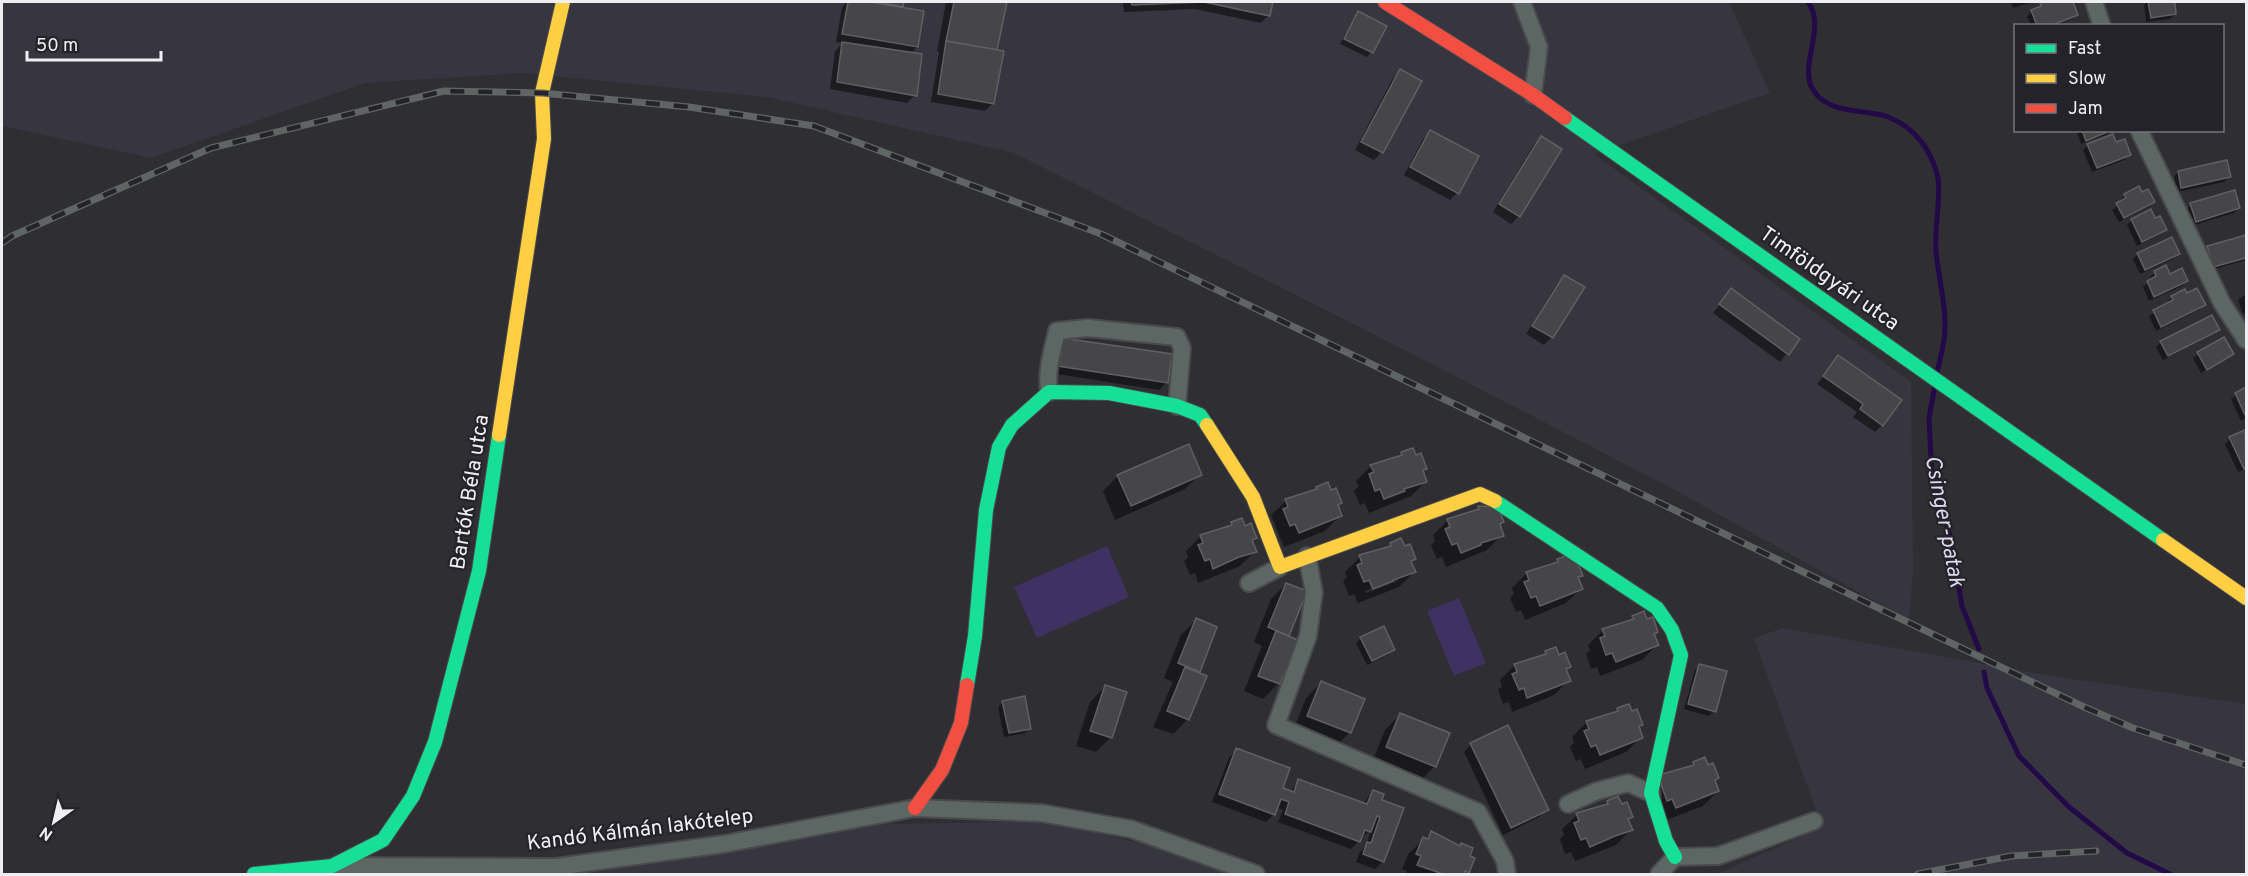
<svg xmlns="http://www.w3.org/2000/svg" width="2248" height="876" font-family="Overpass,sans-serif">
  <rect width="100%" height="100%" fill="#2f2e32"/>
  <g fill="#37353f">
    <path d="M2 2H1729L1770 93 1594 154 1911 382 1913 570 1909 620 1673 489 1391 343 1014 153 767 97 521 73 365 83 151 158 2 126Z"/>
    <path d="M1783 628 2058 677 2246 704V874H1717L1822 827 1754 638Z"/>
    <path d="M1049 821 1206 859 1241 874H576L851 825Z"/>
  </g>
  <g fill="#3f3162">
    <path d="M1107 546 1129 597 1037 638 1014 587Z"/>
    <path d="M1459 598 1486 663 1454 676 1427 611Z"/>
  </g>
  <g fill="#0007" fill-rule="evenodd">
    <path d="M847 2 875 4V2H903L901 8 917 47 910 54 915 95 907 103 830 89 835 51 843 43 836 42 842 7Z"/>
    <path d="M946 2H1005L996 51 993 103 985 111 931 102 939 52 937 51Z"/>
    <path d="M1123 2H1271L1269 15 1261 23 1195 9 1124 12Z"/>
    <path d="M2011 2H2032L2013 8Z"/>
    <path d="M2048 2H2072L2077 14 2072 19 2055 26H2031L2027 16 2041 4Z"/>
    <path d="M2147 2H2173L2175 14 2170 19 2146 22 2144 5Z"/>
    <path d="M1359 13 1385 26 1371 52 1367 57 1340 44 1354 18Z"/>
    <path d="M1400 71 1420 81 1382 152 1374 160 1355 150 1393 78Z"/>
    <path d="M2076 130H2111L2108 134 2081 144Z"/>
    <path d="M1431 132 1457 193 1450 200 1404 175 1423 139Z"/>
    <path d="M1541 138 1519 216 1511 224 1493 212 1533 146Z"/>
    <path d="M2115 144 2129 155 2124 160 2092 172 2083 150 2088 145Z"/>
    <path d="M2178 172 2229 177 2224 182 2177 192 2174 177Z"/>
    <path d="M2138 188 2153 202 2148 207 2119 222 2112 210 2121 203 2120 200 2125 195Z"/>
    <path d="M2191 205 2239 208 2234 213 2191 226 2186 210Z"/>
    <path d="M2132 220H2154L2166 229 2161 234 2137 246 2127 225Z"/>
    <path d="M2246 236V260L2208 271 2203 252 2208 247Z"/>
    <path d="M2138 254H2178L2173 259 2140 274 2133 259Z"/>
    <path d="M2155 272 2169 276 2186 281 2182 286 2149 301 2143 287 2151 280 2150 277Z"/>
    <path d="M1564 276 1583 287 1552 337 1544 345 1526 334 1557 284Z"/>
    <path d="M1731 290 1798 339 1780 362 1713 313Z"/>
    <path d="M2246 294V313L2243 314 2238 300Z"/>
    <path d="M2172 297 2204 305 2199 310 2156 331 2149 316 2168 305 2167 302Z"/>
    <path d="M2218 330 2213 334 2163 360 2156 347 2161 342Z"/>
    <path d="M2224 339 2232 354 2201 373 2193 358Z"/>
    <path d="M1055 347 1167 382 1159 390 1051 373Z"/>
    <path d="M1839 357 1882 425 1875 432 1853 417 1857 412 1817 384Z"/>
    <path d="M2246 388V418L2241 421 2231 399Z"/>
    <path d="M2245 432 2246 469 2238 472 2225 444 2230 439Z"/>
    <path d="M1402 454 1415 457 1425 468 1422 472 1426 481 1411 496 1369 513 1365 503 1360 505 1354 491 1359 486 1356 481 1371 466 1397 458Z"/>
    <path d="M1200 474 1185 489 1115 520 1103 491 1118 476Z"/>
    <path d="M1317 488 1337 506 1340 516 1325 531 1284 547 1271 515 1286 501 1313 492Z"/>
    <path d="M1479 508 1502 522 1499 526 1502 535 1487 550 1446 567 1442 557 1437 559 1431 545 1435 541 1433 535 1448 520 1474 512Z"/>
    <path d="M1242 520 1245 528 1255 538 1251 542 1255 551 1240 566 1198 583 1195 573 1190 575 1184 561 1188 557 1186 551 1201 536 1227 528 1231 524Z"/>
    <path d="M1391 544 1414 559 1410 562 1414 572 1399 587 1358 603 1354 594 1349 596 1343 581 1347 577 1345 572 1360 557 1386 549ZM1398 578V581L1366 593 1365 591Z"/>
    <path d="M1568 557 1581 575 1577 579 1581 588 1566 603 1525 620 1521 610 1516 612 1510 598 1514 594 1512 588 1527 573 1552 566 1558 561Z"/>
    <path d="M1286 584 1305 592 1287 637 1296 641 1278 684 1263 699 1244 691 1262 646 1254 642 1271 599Z"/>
    <path d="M1633 617 1647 621 1657 632 1653 635 1657 645 1642 660 1600 676 1597 667 1591 669 1586 654 1590 650 1588 645 1603 630 1629 622Z"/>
    <path d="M1196 620 1198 671 1196 673 1205 676 1188 719 1173 734 1153 727 1173 682 1164 678 1181 635Z"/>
    <path d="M1361 638 1393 650 1388 655 1367 665 1356 643Z"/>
    <path d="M1556 649 1559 656 1569 667 1565 670 1569 680 1554 695 1512 712 1509 702 1503 704 1498 690 1502 686 1500 680 1515 665 1541 657 1545 653Z"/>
    <path d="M1700 665 1714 711 1709 716 1684 709 1695 670Z"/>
    <path d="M1321 683 1350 732 1335 747 1293 731 1306 698Z"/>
    <path d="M1105 687 1111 737 1096 752 1076 746 1090 702Z"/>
    <path d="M1003 702 1030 728 1025 733 1004 737 998 707Z"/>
    <path d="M1618 710 1641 724 1638 728 1641 737 1626 752 1585 769 1581 759 1576 761 1570 747 1574 743 1572 737 1587 722 1613 714Z"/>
    <path d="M1400 715 1435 766 1420 781 1372 762 1385 730Z"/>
    <path d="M1471 745 1547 810 1539 817 1503 835 1464 752Z"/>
    <path d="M1236 750 1281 789 1290 792 1299 780 1363 804 1373 791 1380 801 1383 861 1375 869 1356 862 1360 852 1366 846 1372 828 1351 849 1278 822 1283 810 1276 807 1274 814 1266 822 1212 802 1229 758Z"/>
    <path d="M1694 763 1707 767 1717 778 1714 781 1718 791 1703 806 1661 822 1663 776 1689 768Z"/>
    <path d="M1608 802 1631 817 1627 820 1631 830 1616 845 1575 861 1571 852 1565 854 1560 839 1564 835 1562 829 1577 815 1603 807Z"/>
    <path d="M1431 833 1468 857V872L1466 874H1406L1407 871 1402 869 1408 854Z"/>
  </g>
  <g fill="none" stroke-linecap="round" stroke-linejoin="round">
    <g stroke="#230947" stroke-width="5">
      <path d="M1808 2C1826 26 1801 62 1811 86 1825 116 1864 108 1888 117 1915 127 1932 151 1938 178 1941 199 1934 229 1936 251 1938 275 1945 300 1945 324 1946 340 1940 358 1937 373"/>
      <path d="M1935 385 1929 418 1932 478 1950 536 1962 606 1979 649"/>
      <path d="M1984 672 1987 688 2019 756 2069 807 2127 853 2170 874"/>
    </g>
  </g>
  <g fill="#464548" stroke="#606063" stroke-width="1.5">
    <path d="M848 2H870L924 11 918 47 842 34Z"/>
    <path d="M878 2H904L903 7Z"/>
    <path d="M954 2H1007L997 50 946 41Z"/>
    <path d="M1131 2H1273L1270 16 1204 2 1132 5Z"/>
    <path d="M2044 2H2073L2078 15 2050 26H2037L2031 10 2041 6 2040 3Z"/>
    <path d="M2148 2H2175L2176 14 2151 18Z"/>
    <path d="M1358 11 1387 26 1373 53 1344 39Z"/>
    <path d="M946 41 1004 51 994 104 938 94Z"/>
    <path d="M842 42 922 54 917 96 837 82Z"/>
    <path d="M1400 69 1422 81 1383 153 1361 142Z"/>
    <path d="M1430 130 1479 156 1459 194 1410 167Z"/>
    <path d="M2082 130H2112L2086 141Z"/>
    <path d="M2113 134 2116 142 2125 139 2131 155 2097 168 2087 144Z"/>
    <path d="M1541 136 1562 149 1520 217 1499 204Z"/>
    <path d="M2227 160 2231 177 2181 188 2178 171Z"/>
    <path d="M2139 186 2142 192 2148 189 2155 202 2124 218 2116 203 2126 198 2124 194Z"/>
    <path d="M2235 190 2240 208 2196 222 2190 203Z"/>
    <path d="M2151 209 2155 218 2160 216 2167 230 2142 242 2131 219Z"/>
    <path d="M2246 235V258L2213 267 2207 246Z"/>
    <path d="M2172 237 2180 254 2145 270 2137 253Z"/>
    <path d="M2166 265 2170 274 2182 268 2188 281 2154 297 2147 281 2156 276 2154 271Z"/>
    <path d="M1564 275 1585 287 1553 338 1532 326Z"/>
    <path d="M1731 288 1800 339 1789 355 1719 304Z"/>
    <path d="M2197 288 2206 305 2161 327 2153 310 2173 300 2171 296 2185 289 2187 293Z"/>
    <path d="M2212 315 2220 330 2168 356 2160 341Z"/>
    <path d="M2224 337 2234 354 2207 370 2197 352Z"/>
    <path d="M1062 338 1172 354 1168 383 1058 366Z"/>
    <path d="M1838 355 1902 400 1883 426 1860 409 1863 404 1823 376Z"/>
    <path d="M2246 387V417L2235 393Z"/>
    <path d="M2245 430 2246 467 2244 469 2229 437Z"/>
    <path d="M1189 444 1202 475 1131 506 1117 475Z"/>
    <path d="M1413 448 1416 455 1421 453 1427 469 1423 470 1427 482 1404 489 1405 491 1384 499 1380 489 1375 491 1369 474 1374 472 1370 465 1402 455 1401 452Z"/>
    <path d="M1328 482 1331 490 1336 488 1342 503 1338 505 1342 516 1299 533 1295 524 1290 526 1283 509 1288 507 1285 499 1317 489 1316 487Z"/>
    <path d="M1478 506 1498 507 1504 522 1500 524 1504 536 1481 543V545L1461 553 1457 543 1452 545 1445 529 1450 527 1447 519 1479 509Z"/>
    <path d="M1242 518 1245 526 1251 523 1257 538 1252 540 1257 552 1239 557 1213 569 1210 559 1205 561 1198 545 1203 543 1200 535 1232 525 1231 522Z"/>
    <path d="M1401 538 1405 546 1410 544 1416 559 1411 561 1416 572 1393 580V581L1373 589 1369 580 1364 582 1357 565 1362 563 1359 555 1391 546 1390 543Z"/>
    <path d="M1569 555 1577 561 1583 576 1578 577 1583 589 1540 606 1536 596 1531 598 1524 582 1529 580 1526 572 1558 562 1557 559Z"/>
    <path d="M1286 583 1307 591 1289 636 1268 627Z"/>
    <path d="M1644 611 1647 619 1653 617 1658 632 1654 634 1659 645 1616 662 1612 653 1606 655 1600 638 1605 636 1602 629 1634 619 1632 616Z"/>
    <path d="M1196 618 1217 627 1200 672 1178 663Z"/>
    <path d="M1384 626 1395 650 1372 661 1360 637Z"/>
    <path d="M1276 631 1298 640 1280 684 1258 676Z"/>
    <path d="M1556 647 1559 655 1565 652 1571 667 1566 669 1571 681 1527 698 1524 688 1519 690 1512 674 1517 672 1514 664 1546 654 1545 651Z"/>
    <path d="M1699 664 1727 671 1716 712 1688 704Z"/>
    <path d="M1185 667 1207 676 1189 720 1167 711Z"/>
    <path d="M1321 681 1365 699 1351 733 1307 716Z"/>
    <path d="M1105 685 1127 692 1112 738 1090 731Z"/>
    <path d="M1025 696 1031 729 1009 733 1002 701Z"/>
    <path d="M1629 704 1632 711 1637 709 1643 725 1639 726 1643 738 1600 755 1596 745 1591 747 1584 731 1589 729 1586 721 1618 711 1617 708Z"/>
    <path d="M1400 713 1450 733 1436 767 1386 747Z"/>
    <path d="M1508 725 1549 810 1511 828 1470 743Z"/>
    <path d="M1236 748 1290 768 1283 788 1294 792 1298 779 1367 804 1373 790 1384 794 1382 800 1404 808 1384 862 1363 854 1367 842 1371 843 1380 817 1377 816 1371 832 1365 830 1360 842 1285 814 1289 802 1281 799 1275 815 1219 794Z"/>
    <path d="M1705 757 1708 765 1713 763 1719 778 1715 780 1719 791 1676 808 1672 799 1667 801 1661 784 1662 774 1694 765 1693 762Z"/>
    <path d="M1618 796 1622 804 1627 802 1633 817 1628 819 1633 830 1615 836 1590 847 1586 838 1581 840 1574 823 1579 821 1576 813 1608 804 1607 801Z"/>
    <path d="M1431 831 1460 846 1461 843 1473 848 1470 856 1475 858 1469 873 1465 871 1464 874H1443L1417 865 1421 856 1416 854 1423 837 1428 839Z"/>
  </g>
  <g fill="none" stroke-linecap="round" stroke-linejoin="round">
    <g stroke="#4a4a4c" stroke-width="20">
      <g id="street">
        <path d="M1522 2 1539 47 1533 95"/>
        <path d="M2094 2 2102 26"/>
        <path d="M2139 130 2222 303 2246 340"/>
        <path d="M1049 392C1046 371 1052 352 1057 331L1088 328 1177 337 1182 348 1177 406"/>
        <path d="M1307 556 1314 592 1308 636 1276 725 1478 812 1505 861 1507 874"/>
        <path d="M1249 583 1280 567"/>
        <path d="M1568 804 1597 791 1628 783 1651 793"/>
        <path d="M336 866 556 867 724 844 915 808 1041 813 1131 829 1256 874"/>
        <path d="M1659 874 1675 857 1718 856 1814 821"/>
      </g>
    </g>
    <g stroke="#4a4a4c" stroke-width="16">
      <g id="fast">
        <path d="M1565 118 2163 540"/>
        <path d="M1495 501 1657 608 1672 630 1681 655 1651 793 1666 841 1675 857"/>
        <path d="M967 685 975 636 986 510 999 447 1012 425 1049 392 1109 393 1177 406 1200 415 1207 425"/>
        <path d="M254 874 332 866 383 840 413 796 435 742 479 571 499 435"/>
      </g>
    </g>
    <g stroke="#4a4a4c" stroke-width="16">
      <g id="slow">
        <path d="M1207 425 1253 497 1280 567 1480 494 1495 501"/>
        <path d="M499 435 544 139 542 93 563 2"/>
        <path d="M2163 540 2246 598"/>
      </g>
    </g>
    <g stroke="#4a4a4c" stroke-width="16">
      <g id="jam">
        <path d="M1385 2 1533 95 1565 118"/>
        <path d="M915 808 942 770 961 723 967 685"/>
      </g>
    </g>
    <use href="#street" stroke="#5c6662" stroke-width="16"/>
    <use href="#fast" stroke="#16e098" stroke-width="14"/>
    <use href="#slow" stroke="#ffcf43" stroke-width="14"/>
    <use href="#jam" stroke="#f24e42" stroke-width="14"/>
    <g stroke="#606564" stroke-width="7">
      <g id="rail">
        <path d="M2 243 12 236 211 148 444 91 542 93 689 107 814 126 1101 234 2084 707 2133 728 2246 765"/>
        <path d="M1918 874 2011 856 2096 851"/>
      </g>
    </g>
    <use href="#rail" stroke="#242329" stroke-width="4.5" stroke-dasharray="14" stroke-linecap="butt"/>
  </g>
  <g text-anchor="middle" stroke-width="4.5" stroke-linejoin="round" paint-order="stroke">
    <g font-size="21" fill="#efeff3" stroke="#242329">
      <text transform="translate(1830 278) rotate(35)" y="7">Timföldgyári utca</text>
      <text transform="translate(469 492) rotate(-81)" y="7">Bartók Béla utca</text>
      <text transform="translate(640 829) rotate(-7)" y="7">Kandó Kálmán lakótelep</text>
    </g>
    <g font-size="22" font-style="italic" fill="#ddd9ee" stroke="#242329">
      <text transform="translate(1946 521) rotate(79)" y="8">Csinger-patak</text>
    </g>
  </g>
  <rect width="2248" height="876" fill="none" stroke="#efeff3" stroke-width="6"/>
  <rect x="2014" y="24" width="210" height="108" fill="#242329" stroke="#75757a" stroke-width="1.5"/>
  <rect x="2026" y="44" width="30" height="9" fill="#16e098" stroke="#75757a" stroke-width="1.5"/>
  <text x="2068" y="54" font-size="18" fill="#efeff3">Fast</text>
  <rect x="2026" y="74" width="30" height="9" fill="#ffcf43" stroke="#75757a" stroke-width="1.5"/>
  <text x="2068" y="84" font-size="18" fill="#efeff3">Slow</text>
  <rect x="2026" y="104" width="30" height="9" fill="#f24e42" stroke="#75757a" stroke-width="1.5"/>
  <text x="2068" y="114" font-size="18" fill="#efeff3">Jam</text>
  <g transform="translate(54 822) rotate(214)" stroke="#242329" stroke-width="4.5" paint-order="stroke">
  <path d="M0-4.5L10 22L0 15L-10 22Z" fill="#efeff3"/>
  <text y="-9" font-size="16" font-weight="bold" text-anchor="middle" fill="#efeff3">N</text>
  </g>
  <path d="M27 51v9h134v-9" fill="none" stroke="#efeff3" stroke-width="3"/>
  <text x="36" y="51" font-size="18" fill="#efeff3" stroke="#242329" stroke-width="4.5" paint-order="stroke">50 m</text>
</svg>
